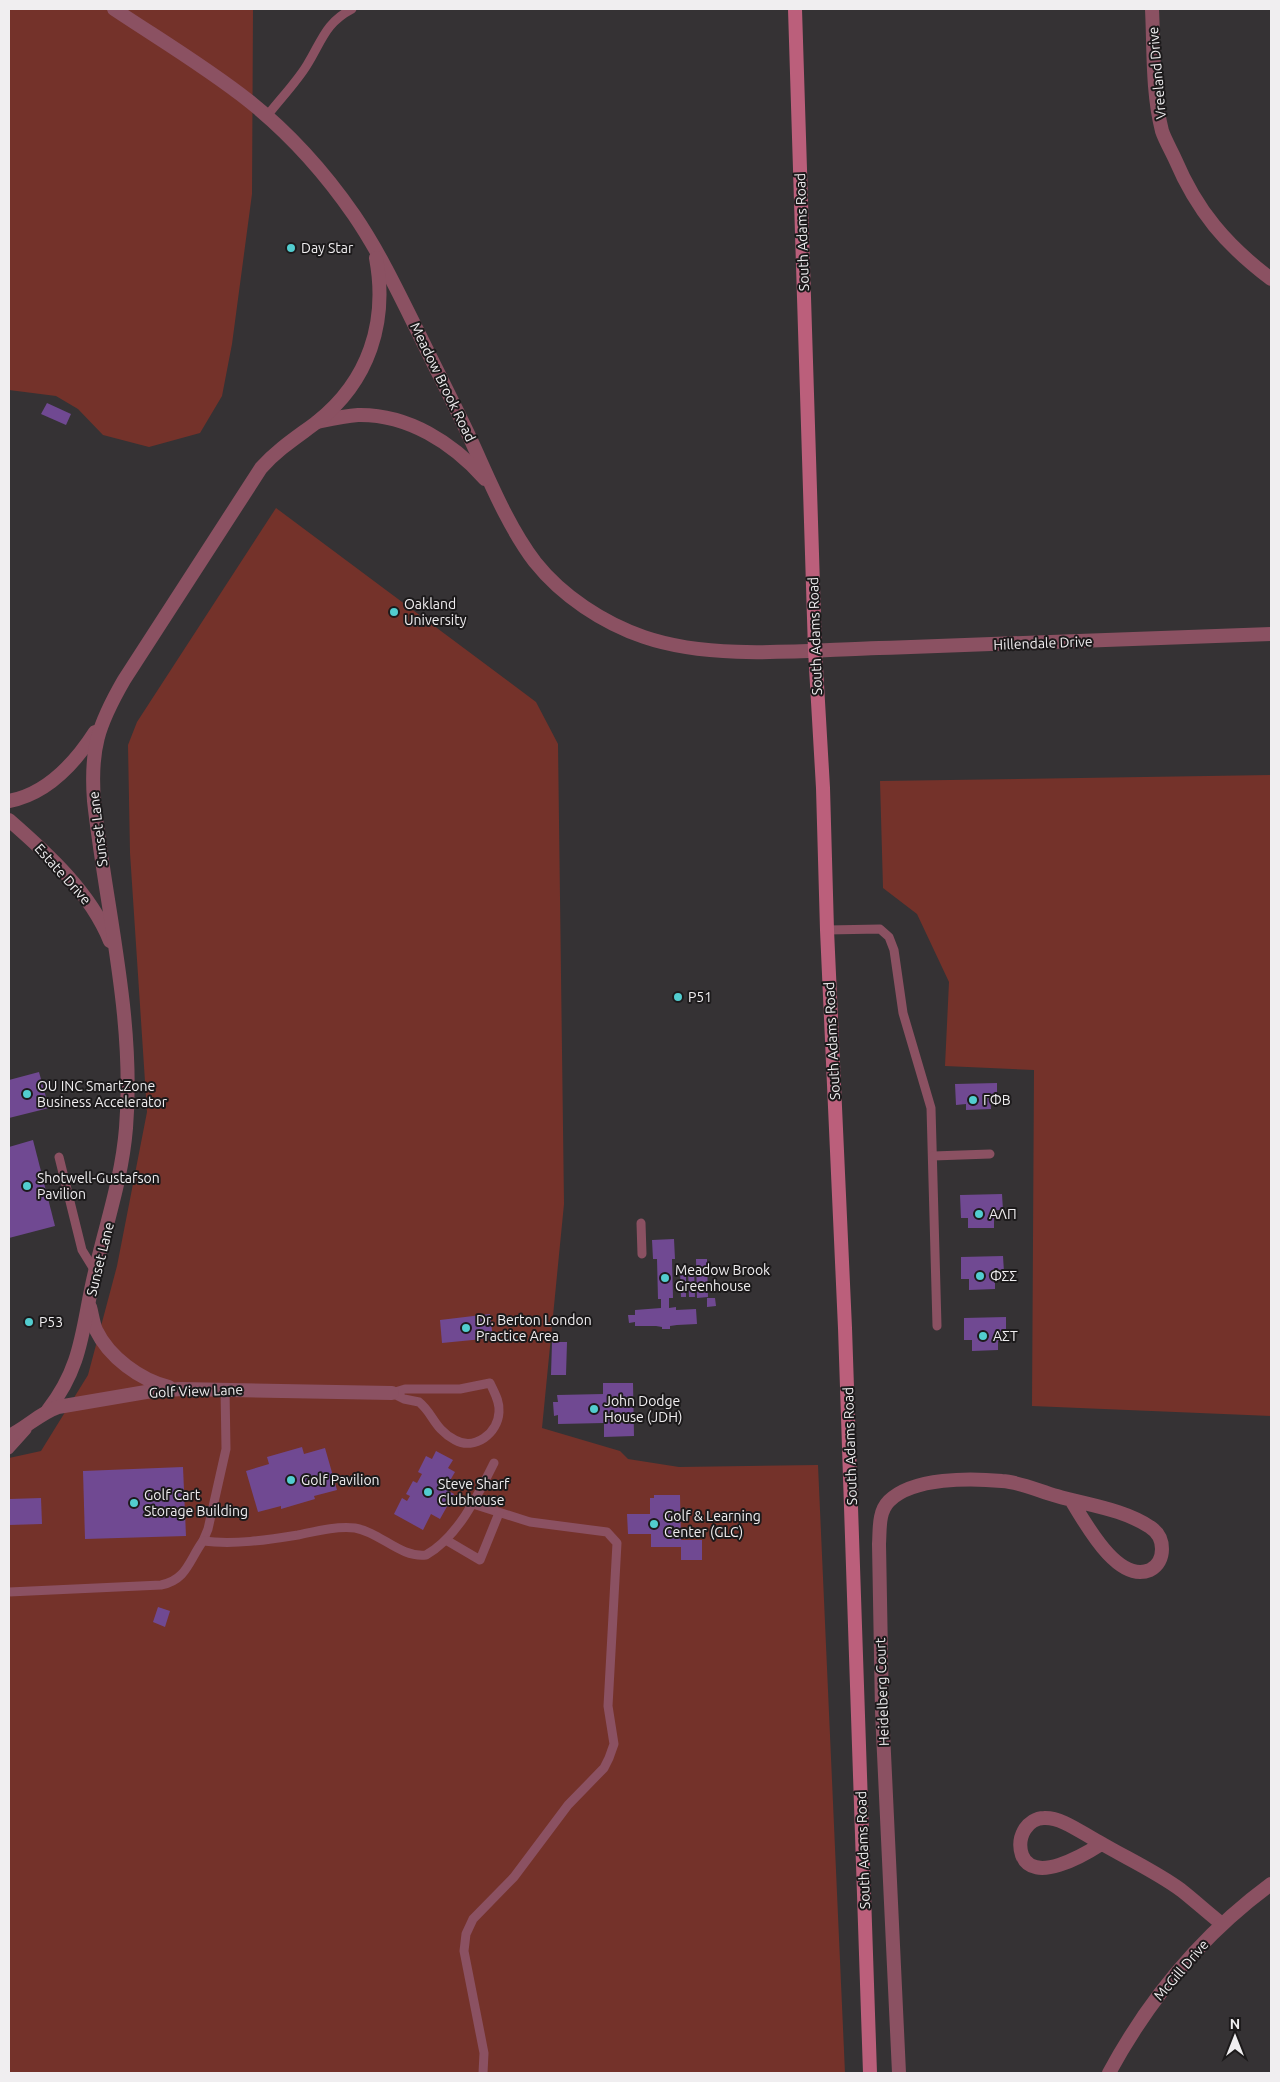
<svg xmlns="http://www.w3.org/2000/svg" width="1280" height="2082" font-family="Ubuntu,sans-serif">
  <rect width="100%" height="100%" fill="#353234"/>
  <g fill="#74322a">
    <path d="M9 9H253L252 194 232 344 222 396 200 433 149 447 103 435 78 409 56 396 9 390Z"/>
    <path d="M276 508 536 702 558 744 564 1204 542 1428 620 1451 628 1459 679 1467 818 1465 845 2073H9V1458L41 1451 88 1375 117 1266 147 1112 130 853 128 745 137 722Z"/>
    <path d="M1271 775V1416L1032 1406 1034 1070 945 1066 949 982 917 914 883 888 880 781Z"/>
  </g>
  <g fill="#704992">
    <path d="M47 403 71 414 66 425 41 414Z"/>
    <path d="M39 1072 49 1108 9 1118V1080Z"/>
    <path d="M997 1083V1094L990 1095 991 1109 966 1110V1104L956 1105 955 1084Z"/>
    <path d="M33 1140 55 1226 9 1238V1147Z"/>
    <path d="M1002 1194 1003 1210H997L998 1218H994V1228H968V1218H961L960 1195Z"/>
    <path d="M674 1239 675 1259H672L673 1298H669V1308L676 1307V1310L696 1309 697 1324 677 1325 670 1326V1329H662V1327L656 1326H635V1322L629 1323 628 1315H635V1310L661 1308V1299H658L657 1259H653L652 1240Z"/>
    <path d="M1003 1256 1004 1272H999V1280H995V1289L969 1290V1279H961V1257Z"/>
    <path d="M696 1259H707L708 1297 697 1298Z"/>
    <path d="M680 1269H686V1297H681Z"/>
    <path d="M688 1269H694L695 1297H689Z"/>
    <path d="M707 1298H715L716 1306 707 1307Z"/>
    <path d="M490 1314 493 1338 442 1343 440 1320Z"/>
    <path d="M1006 1317V1332L1001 1333V1341H998V1350L972 1351V1340H964V1318Z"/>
    <path d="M552 1342H567L566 1375H551Z"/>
    <path d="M603 1383H633L634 1436 604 1437V1423L558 1424V1415L554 1416 553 1402H558L557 1395 603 1394Z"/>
    <path d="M302 1447 304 1454 325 1448 337 1490 314 1496 315 1499 281 1509V1506L258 1512 246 1471 269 1464 267 1457Z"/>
    <path d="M436 1451 453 1460 448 1468 455 1472 445 1489 454 1494 440 1519 431 1514 423 1530 394 1514 402 1498 407 1501 410 1496 406 1494 413 1481 417 1483 422 1474 418 1472 426 1456 432 1459Z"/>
    <path d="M183 1467 186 1536 85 1539 83 1471Z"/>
    <path d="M654 1495H680L681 1540H702V1560H681V1547H651V1534H628L627 1514H650V1498H654Z"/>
    <path d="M41 1498 42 1524 9 1525V1499Z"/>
    <path d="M158 1607 170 1611 165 1627 153 1622Z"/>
  </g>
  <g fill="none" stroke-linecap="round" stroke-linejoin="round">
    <g stroke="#8b5162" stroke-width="9">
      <path d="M267 116C280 99 296 83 307 65 322 41 325 23 352 9"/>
      <path d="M827 930 880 929 889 937 894 950 903 1013 931 1108 937 1326"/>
      <path d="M933 1156 990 1154"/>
      <path d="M59 1157 82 1250 95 1271"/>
      <path d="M641 1223 642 1254"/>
      <path d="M490 1383C494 1392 500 1401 499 1412 498 1433 475 1451 455 1440 434 1429 433 1413 419 1402L404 1399 392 1393 405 1389H460Z"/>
      <path d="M9 1450 27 1430"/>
      <path d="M473 1504 530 1522 607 1532 617 1543 608 1706 614 1744 609 1758 604 1768 568 1805 514 1877 473 1919 466 1934 464 1951 484 2053 483 2073"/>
      <path d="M446 1540 480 1560 499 1513"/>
      <path d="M203 1541 208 1529 226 1449 225 1389"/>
      <path d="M9 1592 161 1585C187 1580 189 1560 203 1541 234 1545 267 1540 298 1535 317 1531 336 1526 355 1528 380 1532 400 1558 426 1555 458 1537 478 1495 494 1463"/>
    </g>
    <g stroke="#8b5162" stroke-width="14">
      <path d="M114 9C159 39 206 67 249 101 289 133 325 173 354 215 380 253 400 296 421 338 437 371 454 404 470 438 489 479 507 525 535 562 562 596 603 623 644 637 714 661 806 650 879 648 1010 644 1141 639 1271 634"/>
      <path d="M1152 9C1154 49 1152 92 1162 131 1165 140 1171 150 1175 159 1197 211 1226 245 1271 279"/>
      <path d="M317 422C331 419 344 416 358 415 408 414 453 443 485 479"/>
      <path d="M9 801C47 794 75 763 95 732"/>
      <path d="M9 820C48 854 90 892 110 941"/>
      <path d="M90 1307C92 1314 93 1323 96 1330 109 1357 140 1380 169 1387"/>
      <path d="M48 1410C84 1364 82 1325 95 1272 106 1224 122 1178 126 1128 135 1018 106 910 94 801 90 749 98 725 124 680L261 468C278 449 297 437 317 422 369 381 388 322 376 258"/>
      <path d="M9 1436C26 1428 40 1413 58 1407L146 1392 181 1389 392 1393"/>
      <path d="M1101 1844C1084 1855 1033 1885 1022 1855 1019 1846 1020 1837 1025 1829 1029 1823 1036 1818 1044 1818 1062 1817 1083 1834 1099 1842 1126 1858 1155 1871 1181 1890 1195 1901 1208 1913 1222 1924"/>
      <path d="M899 2073 882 1711 879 1544C880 1530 878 1512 889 1501 913 1477 971 1478 1002 1481 1020 1482 1039 1491 1057 1496 1087 1505 1123 1509 1150 1527 1158 1532 1162 1540 1162 1549 1162 1558 1158 1566 1150 1570 1117 1584 1085 1522 1071 1500"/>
      <path d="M1109 2073C1149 1999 1203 1934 1271 1884"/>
    </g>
    <path stroke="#bb5f7b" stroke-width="14" d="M795 9 815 650 823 788 827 930 845 1328 870 2073"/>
  </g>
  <g fill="#52cdcf" stroke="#1c1a1b" stroke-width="2">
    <circle cx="291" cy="248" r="5"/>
    <circle cx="394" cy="612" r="5"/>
    <circle cx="678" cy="997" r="5"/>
    <circle cx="27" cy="1094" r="5"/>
    <circle cx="973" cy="1100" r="5"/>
    <circle cx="27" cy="1186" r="5"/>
    <circle cx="979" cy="1214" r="5"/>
    <circle cx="980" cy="1276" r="5"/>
    <circle cx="665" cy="1278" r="5"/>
    <circle cx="29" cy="1322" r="5"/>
    <circle cx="466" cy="1328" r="5"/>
    <circle cx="983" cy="1336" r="5"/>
    <circle cx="594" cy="1409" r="5"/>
    <circle cx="291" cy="1480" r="5"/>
    <circle cx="428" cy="1492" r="5"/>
    <circle cx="134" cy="1503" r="5"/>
    <circle cx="654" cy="1524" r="5"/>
  </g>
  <g text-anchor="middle" stroke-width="4" stroke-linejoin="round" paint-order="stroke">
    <g font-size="14" fill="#f0eef0" stroke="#1c1a1b">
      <text transform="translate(1157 73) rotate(-95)" y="5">Vreeland Drive</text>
      <text transform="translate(802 232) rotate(-92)" y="5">South Adams Road</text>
      <text transform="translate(443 382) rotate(64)" y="5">Meadow Brook Road</text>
      <text transform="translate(815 636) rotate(-92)" y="5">South Adams Road</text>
      <text transform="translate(1043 643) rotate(-2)" y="5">Hillendale Drive</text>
      <text transform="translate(98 829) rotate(-97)" y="5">Sunset Lane</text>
      <text transform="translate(63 874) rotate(48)" y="5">Estate Drive</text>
      <text transform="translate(832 1041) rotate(-93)" y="5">South Adams Road</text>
      <text transform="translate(100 1259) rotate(-76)" y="5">Sunset Lane</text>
      <text transform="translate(196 1391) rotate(-2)" y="5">Golf View Lane</text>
      <text transform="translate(850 1446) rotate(-92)" y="5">South Adams Road</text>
      <text transform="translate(882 1692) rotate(-92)" y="5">Heidelberg Court</text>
      <text transform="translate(863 1850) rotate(-92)" y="5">South Adams Road</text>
      <text transform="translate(1181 1970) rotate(-49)" y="5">McGill Drive</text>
    </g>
    <g font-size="14" fill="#f0eef0" stroke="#1c1a1b" text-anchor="start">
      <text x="301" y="253">Day Star</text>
      <text x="404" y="609">Oakland<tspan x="404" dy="16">University</tspan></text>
      <text x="688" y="1002">P51</text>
      <text x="37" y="1091">OU INC SmartZone<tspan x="37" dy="16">Business Accelerator</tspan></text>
      <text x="983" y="1105">ΓΦB</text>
      <text x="37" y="1183">Shotwell-Gustafson<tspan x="37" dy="16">Pavilion</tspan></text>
      <text x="989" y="1219">AΛΠ</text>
      <text x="675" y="1275">Meadow Brook<tspan x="675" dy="16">Greenhouse</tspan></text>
      <text x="990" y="1281">ΦΣΣ</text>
      <text x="476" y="1325">Dr. Berton London<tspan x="476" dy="16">Practice Area</tspan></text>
      <text x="39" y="1327">P53</text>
      <text x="993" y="1341">AΣΤ</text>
      <text x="604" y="1406">John Dodge<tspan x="604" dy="16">House (JDH)</tspan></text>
      <text x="301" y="1485">Golf Pavilion</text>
      <text x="438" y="1489">Steve Sharf<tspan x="438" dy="16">Clubhouse</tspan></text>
      <text x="144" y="1500">Golf Cart<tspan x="144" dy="16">Storage Building</tspan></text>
      <text x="664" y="1521">Golf &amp; Learning<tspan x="664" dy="16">Center (GLC)</tspan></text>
    </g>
  </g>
  <rect width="1280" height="2082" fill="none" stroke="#f0eef0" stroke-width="20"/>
  <g transform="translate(1235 2037)" stroke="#1c1a1b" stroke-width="4" paint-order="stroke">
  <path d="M0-4L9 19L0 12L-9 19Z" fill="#f0eef0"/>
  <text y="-8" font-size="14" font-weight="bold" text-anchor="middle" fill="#f0eef0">N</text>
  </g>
</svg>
